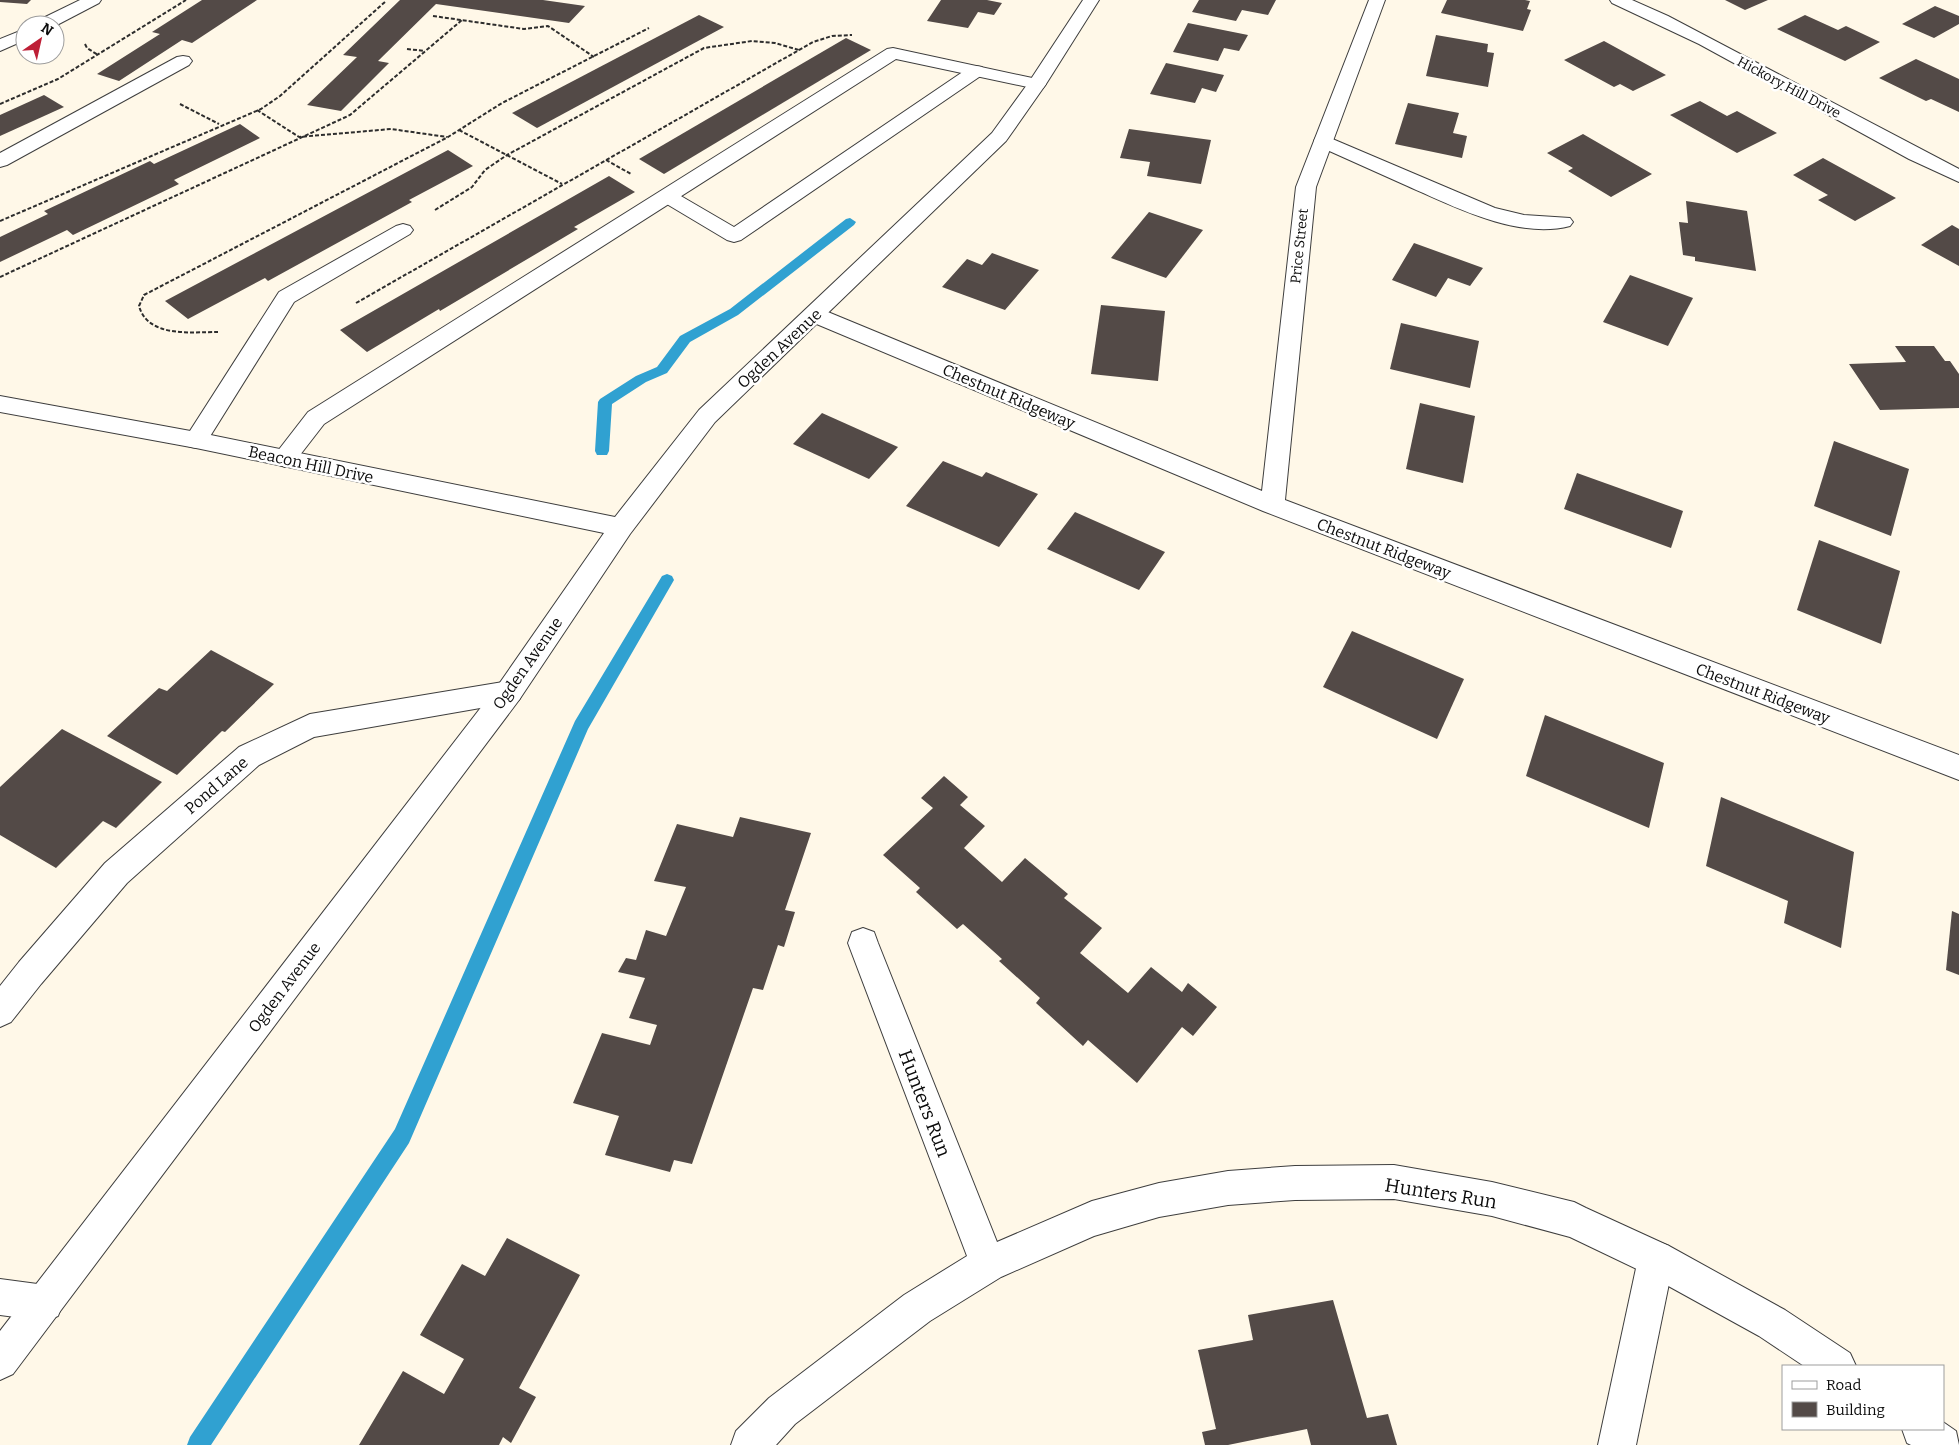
<svg xmlns="http://www.w3.org/2000/svg" width="1959" height="1445" font-family="Bitter,serif">
  <rect width="100%" height="100%" fill="#fff8e8"/>
  <g fill="none" stroke-linecap="round" stroke-linejoin="round">
    <g fill="#30a1d1" fill-rule="evenodd">
      <path d="M850 218 856 222 854 225 738 315 690 342 667 373 646 382 612 404 609 451 607 455H597L595 451 598 402 600 399 636 376 657 367 680 336 730 309 846 219Z"/>
      <path d="M667 574 672 576 674 580 588 729 409 1143 211 1445H187L190 1437 395 1129 575 721 662 576Z"/>
    </g>
  </g>
  <g fill="#534a47">
    <path d="M0 0H31L27 4 0 2Z"/>
    <path d="M202 0H257L192 43 182 40 119 81 97 74 160 34 152 32Z"/>
    <path d="M400 0H543L585 6 569 23 436 4 378 61 389 63 341 111 307 105 357 57 343 55Z"/>
    <path d="M941 0H987L1002 3 994 15 978 12 968 28 927 21Z"/>
    <path d="M1199 0H1276L1268 15 1242 10 1236 21 1192 12Z"/>
    <path d="M1447 0H1525L1530 1 1527 9 1531 10 1523 31 1441 13Z"/>
    <path d="M1725 0H1768L1745 10Z"/>
    <path d="M1935 6 1959 16V24L1934 38 1902 24Z"/>
    <path d="M699 15 724 27 537 128 512 113Z"/>
    <path d="M1805 15 1838 30 1846 26 1880 42 1845 61 1777 29Z"/>
    <path d="M1188 23 1248 35 1239 51 1224 48 1218 61 1173 52Z"/>
    <path d="M1436 35 1488 44 1487 52 1494 53 1488 87 1426 76Z"/>
    <path d="M846 38 871 50 664 174 639 159Z"/>
    <path d="M1604 41 1666 75 1633 91 1620 84 1614 87 1564 60Z"/>
    <path d="M1916 59 1959 79V112L1931 99 1926 101 1879 78Z"/>
    <path d="M1166 63 1224 75 1216 92 1202 88 1195 103 1150 94Z"/>
    <path d="M44 95 64 107 0 136V115Z"/>
    <path d="M1700 101 1727 116 1737 111 1777 133 1737 153 1670 115Z"/>
    <path d="M1408 103 1459 113 1453 133 1467 136 1462 158 1395 144Z"/>
    <path d="M240 124 260 138 174 180 179 184 73 235 67 230 0 262V237L48 214 44 211 150 161 154 164Z"/>
    <path d="M1129 129 1211 140 1201 184 1147 176 1150 162 1120 158Z"/>
    <path d="M1583 134 1652 174 1611 197 1568 171 1573 168 1547 153Z"/>
    <path d="M448 150 473 166 409 200 412 202 268 281 265 278 188 319 165 301Z"/>
    <path d="M1823 158 1896 198 1855 221 1818 200 1828 195 1793 175Z"/>
    <path d="M609 176 635 192 574 227 578 229 440 311 439 309 367 352 340 330Z"/>
    <path d="M1686 201 1747 211 1756 271 1695 261V257L1683 255 1679 222 1688 223Z"/>
    <path d="M1149 212 1203 230 1166 278 1111 258Z"/>
    <path d="M1952 225 1959 229V266L1921 245Z"/>
    <path d="M1414 243 1483 268 1470 286 1448 278 1436 297 1392 280Z"/>
    <path d="M992 253 1039 270 1005 310 942 287 967 259 982 265Z"/>
    <path d="M1630 275 1693 298 1668 346 1603 322Z"/>
    <path d="M1101 305 1165 311 1158 381 1091 374Z"/>
    <path d="M1401 323 1479 341 1470 388 1390 369Z"/>
    <path d="M1895 346H1934L1945 361H1950L1959 374V408L1880 410 1849 364 1906 362Z"/>
    <path d="M1420 403 1475 416 1463 483 1406 469Z"/>
    <path d="M822 413 898 447 869 479 793 444Z"/>
    <path d="M1834 441 1909 469 1891 536 1814 506Z"/>
    <path d="M943 461 982 477 986 472 1038 494 999 547 906 506Z"/>
    <path d="M1577 473 1683 511 1671 548 1564 509Z"/>
    <path d="M1075 512 1165 552 1139 590 1047 549Z"/>
    <path d="M1819 540 1900 571 1881 644 1797 610Z"/>
    <path d="M1352 631 1464 679 1437 739 1323 687Z"/>
    <path d="M211 650 274 684 225 732 222 731 177 775 107 736 159 688 167 691Z"/>
    <path d="M1545 715 1664 763 1649 828 1526 776Z"/>
    <path d="M62 729 162 782 116 828 103 821 56 868 0 835V787Z"/>
    <path d="M944 776 968 797 960 805 985 826 964 848 1002 882 1025 858 1068 894 1064 898 1102 928 1080 953 1128 993 1151 967 1182 992 1188 983 1217 1007 1193 1036 1182 1027 1137 1083 1088 1040 1083 1046 1036 1003 1040 998 999 961 1002 959 963 924 957 929 916 892 920 888 883 855 933 808 921 798Z"/>
    <path d="M1721 797 1854 852 1841 948 1784 923 1788 901 1706 866Z"/>
    <path d="M740 817 811 833 785 910 795 912 784 947 778 945 763 990 753 988 692 1164 674 1160 670 1172 605 1155 619 1116 573 1103 602 1033 650 1045 657 1025 629 1018 645 978 618 972 626 958 636 960 646 930 666 936 686 887 654 881 677 824 733 837Z"/>
    <path d="M1952 911 1959 914V975L1946 970Z"/>
    <path d="M507 1238 580 1275 519 1388 536 1397 511 1443 503 1437 499 1445H359L403 1371 444 1394 464 1359 420 1335 462 1264 485 1276Z"/>
    <path d="M1333 1300 1367 1418 1388 1414 1397 1445H1311L1307 1429 1228 1445H1205L1202 1432 1216 1429 1198 1350 1253 1340 1248 1315Z"/>
  </g>
  <g fill="none" stroke-linecap="round" stroke-linejoin="round">
    <g stroke="#3e3e3e" stroke-width="2">
      <g id="service">
        <path d="M976 66 982 67 985 71 982 75 741 240 734 242 727 240 660 200 657 196 660 192 667 190 674 192 734 227 970 67Z"/>
        <path d="M1323 135 1495 208 1524 215 1570 218 1573 222 1570 226C1516 240 1451 205 1403 184 1374 171 1345 158 1316 145L1314 141 1316 137Z"/>
        <path d="M403 224 410 226 413 230 410 234 294 302 204 446 196 448 188 446 184 440 188 434 279 292 396 226Z"/>
        <path d="M509 681 519 684 523 692 519 700 509 703 314 737 259 765 127 883 41 984 11 1022 0 1027V986L19 962 105 863 239 747 310 714Z"/>
        <path d="M1656 1241 1669 1246 1674 1259 1636 1445H1598L1638 1259 1643 1246Z"/>
        <path d="M0 1279 45 1285 58 1290 63 1303 58 1316 45 1321 0 1315Z"/>
      </g>
    </g>
    <g stroke="#3e3e3e" stroke-width="2">
      <g id="minor">
        <path d="M80 0H101L99 3 55 26 35 25 37 21Z"/>
        <path d="M1369 0H1385L1316 187 1285 500 1959 755V780L1263 511 807 320 804 315 807 310 815 308 823 310 1262 491 1296 187Z"/>
        <path d="M1610 0H1632L1668 16 1959 169V182L1909 159 1699 44 1612 3Z"/>
        <path d="M25 29V40L0 51V39Z"/>
        <path d="M893 48 1037 79 1043 80 1046 84 1043 88 1037 89 896 59 324 424 293 464 285 467 277 464 273 458 277 452 308 412 887 49Z"/>
        <path d="M183 56 189 57 192 61 189 65 7 165 0 167V153L177 57Z"/>
        <path d="M863 928 874 932 878 943 997 1242 1092 1201 1159 1183 1228 1171 1295 1166 1394 1165 1492 1182 1574 1202 1586 1208 1669 1246 1785 1310 1850 1353 1856 1366H1804L1759 1336 1643 1272 1570 1237 1492 1216 1394 1199 1295 1200 1228 1205 1159 1217 1094 1236 1001 1277 930 1321 795 1424 776 1445H731L736 1431 769 1398 904 1295 967 1256 848 943 852 932Z"/>
        <path d="M1943 1422 1956 1431 1959 1445H1911L1907 1443 1902 1429H1943Z"/>
      </g>
    </g>
    <g stroke="#3e3e3e" stroke-width="2">
      <path id="tertiary" d="M1083 0H1099L1046 84 1006 141 715 422 630 534 519 700 13 1374 0 1380V1331L499 684 604 533 196 448 0 412V396L196 432 615 517 699 410 992 133 1029 82Z"/>
    </g>
    <g stroke="#2d2d2d" stroke-width="2" stroke-dasharray="4 2" stroke-linecap="butt">
      <path d="M433 16 524 29 548 26 594 57"/>
      <path d="M85 44 87 48 98 55"/>
      <path d="M407 49 425 51"/>
      <path d="M0 104 58 79 186 0"/>
      <path d="M180 104 219 124"/>
      <path d="M257 110 299 137 391 129 447 137"/>
      <path d="M459 130 562 184"/>
      <path d="M606 160 631 174"/>
      <path d="M435 210 472 187 485 170 507 155 704 48 752 41 775 43 799 50"/>
      <path d="M0 221 261 109 280 96 386 1"/>
      <path d="M0 277 350 115 462 20"/>
      <path d="M356 303 813 42 832 36 852 35"/>
      <path d="M218 332C191 332 148 338 139 306L144 295 448 137 502 103 649 28"/>
    </g>
    <use href="#service" fill="#fff" fill-rule="evenodd"/>
    <use href="#minor" fill="#fff" fill-rule="evenodd"/>
    <use href="#tertiary" fill="#fff" fill-rule="evenodd"/>
  </g>
  <g text-anchor="middle" stroke-width="5" stroke-linejoin="round" paint-order="stroke">
    <g font-size="14" fill="#0b0b0b" stroke="#fff">
      <text transform="translate(1789 87) rotate(28)" y="5">Hickory Hill Drive</text>
      <text transform="translate(1299 246) rotate(-84)" y="5">Price Street</text>
    </g>
    <g font-size="16" fill="#0b0b0b" stroke="#fff">
      <text transform="translate(779 348) rotate(-43)" y="6">Ogden Avenue</text>
      <text transform="translate(1009 396) rotate(23)" y="6">Chestnut Ridgeway</text>
      <text transform="translate(311 464) rotate(12)" y="6">Beacon Hill Drive</text>
      <text transform="translate(1384 548) rotate(21)" y="6">Chestnut Ridgeway</text>
      <text transform="translate(527 663) rotate(-55)" y="6">Ogden Avenue</text>
      <text transform="translate(1763 693) rotate(21)" y="6">Chestnut Ridgeway</text>
      <text transform="translate(216 785) rotate(-41)" y="6">Pond Lane</text>
      <text transform="translate(284 987) rotate(-53)" y="6">Ogden Avenue</text>
    </g>
    <g font-size="19" fill="#0b0b0b" stroke="#fff">
      <text transform="translate(925 1103) rotate(69)" y="7">Hunters Run</text>
      <text transform="translate(1441 1193) rotate(9)" y="7">Hunters Run</text>
    </g>
  </g>
  <rect x="1782" y="1365" width="162" height="65" fill="#ffffff" stroke="#9d9d9d"/>
  <rect x="1792" y="1381" width="25" height="8" fill="#ffffff" stroke="#9d9d9d"/>
  <text x="1826" y="1390" font-size="15" fill="#0b0b0b">Road</text>
  <rect x="1792" y="1402" width="25" height="15" fill="#534a47" stroke="#9d9d9d"/>
  <text x="1826" y="1415" font-size="15" fill="#0b0b0b">Building</text>
  <g transform="translate(40 40) rotate(34)"><circle r="24" fill="#ffffff" stroke="#9d9d9d"/>
  <path d="M0-4L9 19L0 12L-9 19Z" fill="#be1f36"/>
  <text y="-8" font-size="14" font-weight="bold" text-anchor="middle" fill="#0b0b0b">N</text>
  </g>
</svg>
